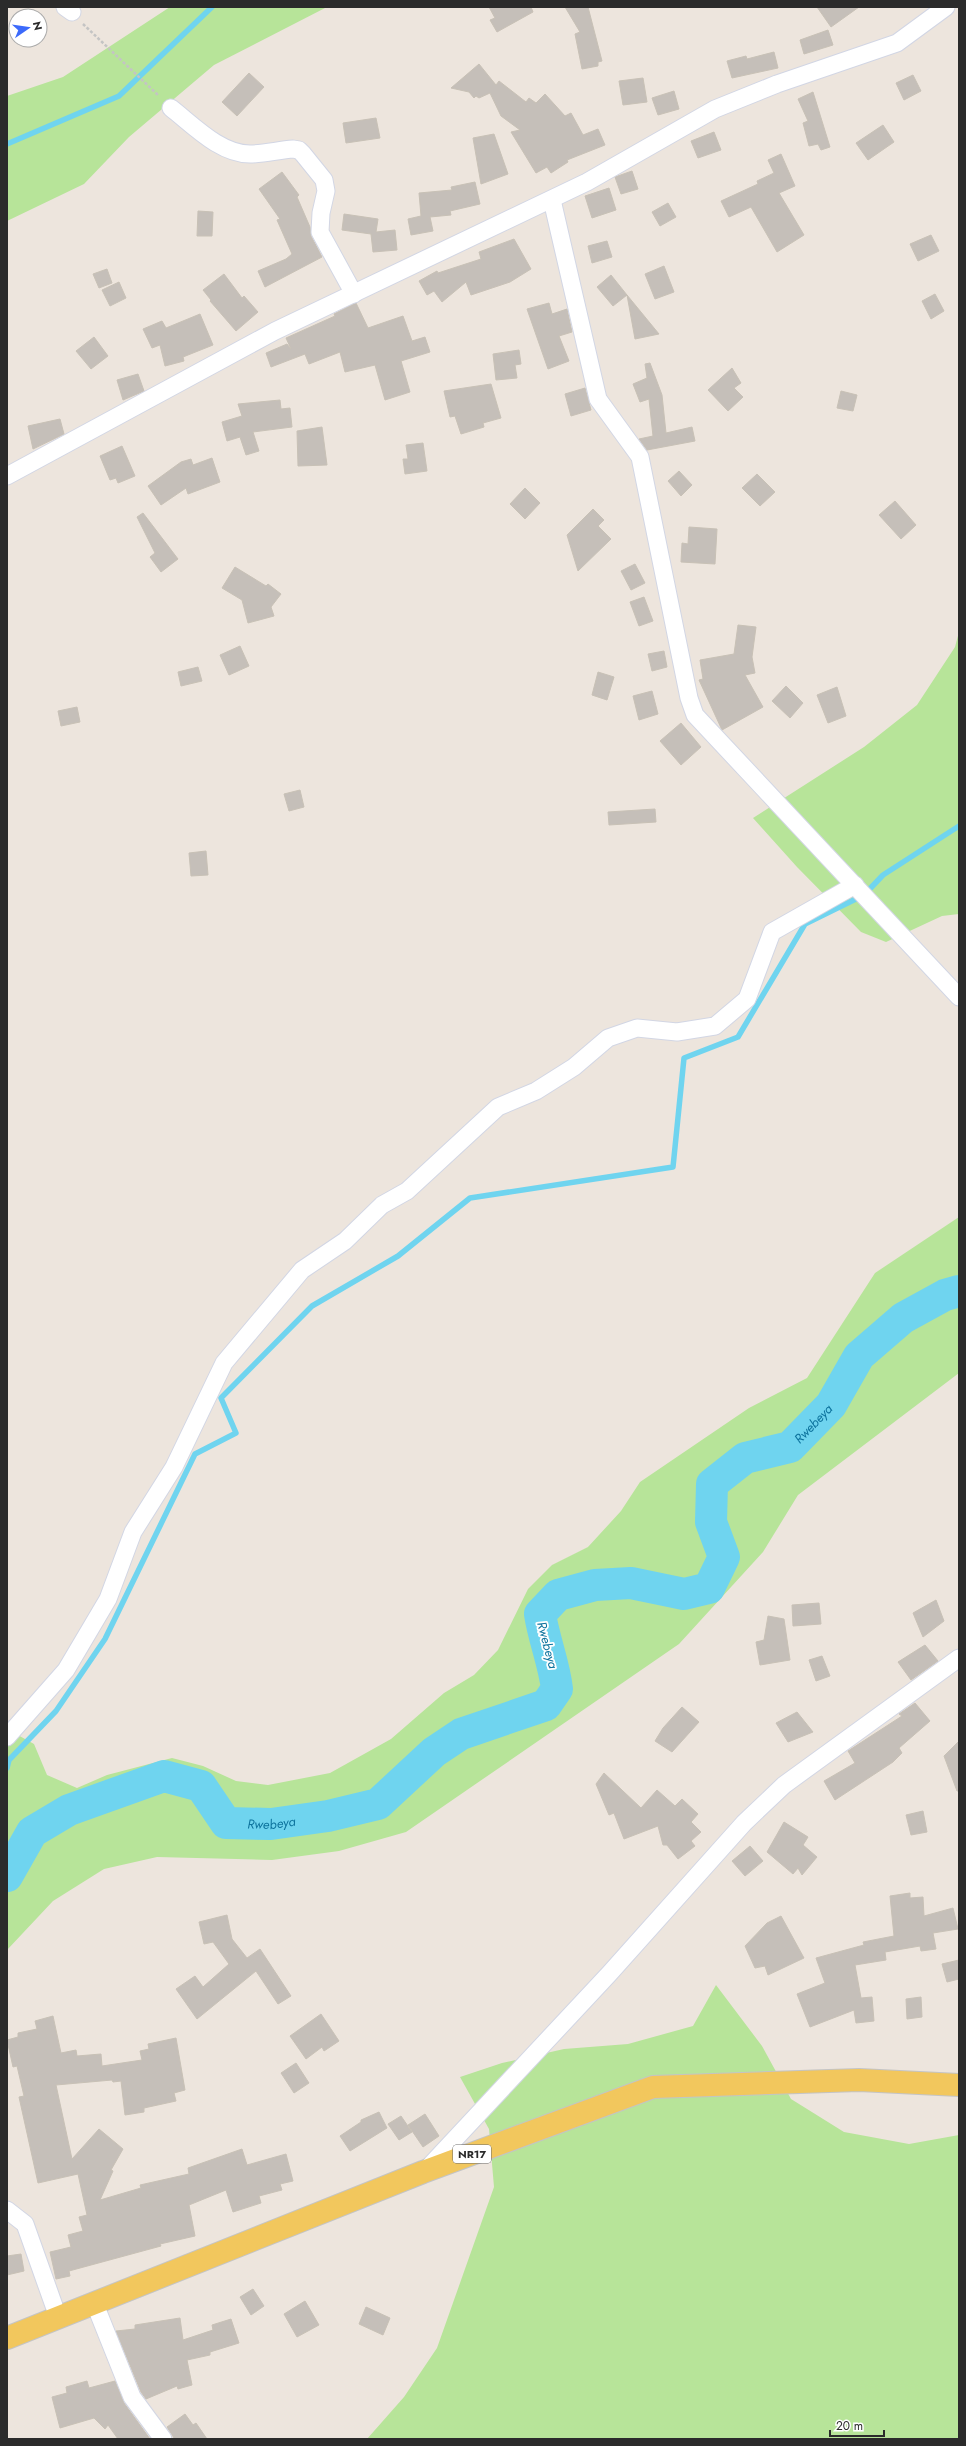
<svg xmlns="http://www.w3.org/2000/svg" width="966" height="2446" font-family="Jost,sans-serif">
  <rect width="100%" height="100%" fill="#ede5dd"/>
  <g fill="#b7e499">
    <path d="M170 7H327L214 65 129 137 84 184 7 221V96L63 77Z"/>
    <path d="M959 632V914L942 916 886 942 861 932 797 867 753 818 864 747 917 705 955 647Z"/>
    <path d="M959 1217V1373L798 1495 763 1552 679 1644 406 1832 339 1851 272 1860 157 1857 104 1869 53 1901 7 1950V1729L34 1744 47 1775 77 1788 107 1775 172 1758 203 1766 236 1781 268 1785 330 1773 391 1739 444 1693 474 1675 498 1650 528 1589 552 1565 588 1547 621 1511 640 1482 749 1408 807 1378 875 1273Z"/>
    <path d="M716 1985 762 2046 791 2099 844 2132 909 2144 959 2135V2439H367L404 2397 437 2348 494 2187 489 2129 460 2077 502 2063 564 2049 628 2044 693 2026Z"/>
  </g>
  <g fill="none" stroke-linecap="round" stroke-linejoin="round">
    <g stroke="#6fd4ef" stroke-width="5.5">
      <path d="M7 144 119 96 212 7"/>
      <path d="M7 1768 9 1760 56 1711 105 1639 195 1454 236 1433 221 1398 312 1306 398 1256 470 1198 673 1167 684 1058 738 1037 805 924 864 895 883 875 959 826"/>
    </g>
    <path stroke="#6fd4ef" stroke-width="32" id="s1" d="M7 1876 32 1832 69 1810 164 1776 201 1786 226 1823 271 1824 328 1816 378 1804 434 1752 461 1734 546 1705 557 1689C554 1663 544 1640 540 1614L558 1595 595 1585 631 1583 684 1594 709 1588 724 1557 711 1522 712 1484 745 1458 790 1447 831 1405 859 1356 903 1318 945 1295 959 1291"/>
  </g>
  <g fill="#c5bfb9" stroke="#c8c1b6">
    <path d="M489 7H531L533 12 497 32 490 20 495 18Z"/>
    <path d="M565 7H588L602 61 598 62V66L582 69 575 34 580 32Z"/>
    <path d="M817 7H859L831 27Z"/>
    <path d="M828 30 833 45 804 54 800 40Z"/>
    <path d="M774 52 778 68 732 78 727 61 746 56 747 59Z"/>
    <path d="M479 64 496 85 499 81 526 102 529 98 536 103 545 94 565 116 571 113 583 135 598 129 605 145 567 160 568 162 551 173 547 167 536 173 511 132 520 130 501 116 490 93 479 98 476 96 474 98 469 92 451 88Z"/>
    <path d="M249 73 264 87 237 116 222 102Z"/>
    <path d="M913 75 921 91 904 100 896 83Z"/>
    <path d="M643 78 647 102 623 105 619 81Z"/>
    <path d="M674 91 679 109 658 115 652 98Z"/>
    <path d="M813 92 830 147 821 150 818 144 809 146 803 123 808 121 798 99Z"/>
    <path d="M376 118 380 138 346 143 343 123Z"/>
    <path d="M883 125 894 142 868 160 856 143Z"/>
    <path d="M714 132 721 150 698 158 691 141Z"/>
    <path d="M494 134 508 174 481 184 473 138Z"/>
    <path d="M781 154 795 186 779 193 804 235 777 252 751 207 729 217 721 201 758 184 757 181 774 173 768 160Z"/>
    <path d="M632 171 638 189 621 194 615 177Z"/>
    <path d="M282 172 299 195 297 197 310 227 311 236 322 257 265 287 258 271 286 259 292 254 277 220 280 219 259 189Z"/>
    <path d="M475 182 480 204 450 211 451 215 430 217 433 231 411 235 408 219 421 216 419 193 452 190 451 187Z"/>
    <path d="M609 188 616 210 592 218 585 196Z"/>
    <path d="M668 203 676 217 660 226 652 212Z"/>
    <path d="M198 211 213 212 212 236H197Z"/>
    <path d="M344 214 378 219 376 232 395 230 397 250 373 252 371 234 342 230Z"/>
    <path d="M931 235 939 251 918 261 910 244Z"/>
    <path d="M514 239 531 269 510 282 471 295 466 282 442 302 434 291 427 295 419 281 437 271 438 273 481 259 479 252Z"/>
    <path d="M607 241 612 257 592 263 588 246Z"/>
    <path d="M664 266 674 292 655 299 645 274Z"/>
    <path d="M107 269 112 283 99 288 93 274Z"/>
    <path d="M224 274 242 298 244 296 258 312 236 331 210 301 211 300 203 290Z"/>
    <path d="M611 275 627 295 613 306 597 287Z"/>
    <path d="M119 282 126 298 110 306 102 290Z"/>
    <path d="M935 294 944 311 931 319 922 301Z"/>
    <path d="M627 295 659 334 635 339Z"/>
    <path d="M356 303 368 328 403 316 412 341 425 337 430 352 401 361 410 392 385 400 375 365 345 372 340 352 309 364 305 354 271 367 266 353 287 344 291 349 286 338 335 316 334 314Z"/>
    <path d="M549 303 552 314 567 309 572 332 559 336 569 361 548 369 527 309Z"/>
    <path d="M200 314 213 345 183 357 184 361 165 366 160 345 152 348 143 329 162 321 166 328Z"/>
    <path d="M94 337 108 356 91 369 76 351Z"/>
    <path d="M519 350 521 364 515 365 517 378 496 380 493 354Z"/>
    <path d="M650 363 662 395 666 433 692 427 695 441 647 450 639 439 653 436 649 399 640 402 633 384 647 378 645 364Z"/>
    <path d="M732 368 741 383 734 388 743 397 728 411 708 390Z"/>
    <path d="M138 374 144 391 123 400 117 380Z"/>
    <path d="M491 384 501 418 483 423 484 427 461 434 455 416 450 417 444 391Z"/>
    <path d="M585 388 591 410 571 416 565 394Z"/>
    <path d="M841 391 857 395 853 411 837 408Z"/>
    <path d="M280 400 281 409 290 408 292 427 253 432 259 451 246 455 240 437 227 441 222 422 242 416 238 404Z"/>
    <path d="M60 419 64 434 33 449 28 426Z"/>
    <path d="M322 427 327 465 298 466 297 431Z"/>
    <path d="M423 443 427 471 405 474 403 459H408L406 445Z"/>
    <path d="M122 446 135 476 118 483 116 478 110 480 100 456Z"/>
    <path d="M212 458 220 482 188 494 186 488 161 505 148 486 181 462 191 459 193 465Z"/>
    <path d="M679 471 692 485 681 496 668 481Z"/>
    <path d="M757 474 775 492 760 506 742 488Z"/>
    <path d="M525 488 540 503 525 519 510 504Z"/>
    <path d="M895 501 916 525 901 539 879 515Z"/>
    <path d="M593 509 604 520 598 526 611 539 578 571 567 535Z"/>
    <path d="M143 513 178 559 161 572 150 557 155 553 137 517Z"/>
    <path d="M689 527 717 529 715 564 681 562 682 543 688 544Z"/>
    <path d="M635 564 645 583 631 590 621 571Z"/>
    <path d="M235 567 266 586 268 584 281 594 271 607 274 616 248 623 242 600 222 588Z"/>
    <path d="M644 597 653 621 639 626 630 602Z"/>
    <path d="M738 625 756 627 752 657 755 673 745 675 763 707 722 730 699 680 703 679 700 660 734 654Z"/>
    <path d="M240 646 249 666 229 675 220 655Z"/>
    <path d="M664 651 667 667 652 671 648 654Z"/>
    <path d="M198 667 202 681 181 686 178 672Z"/>
    <path d="M598 672 614 677 607 700 592 695Z"/>
    <path d="M786 686 803 703 790 718 772 701Z"/>
    <path d="M837 687 846 716 828 723 817 695Z"/>
    <path d="M652 691 658 714 639 720 633 696Z"/>
    <path d="M77 707 80 722 61 726 58 711Z"/>
    <path d="M681 723 701 747 681 765 660 741Z"/>
    <path d="M300 790 304 807 289 811 284 794Z"/>
    <path d="M655 809 656 822 609 825 608 812Z"/>
    <path d="M206 851 208 875 191 876 189 853Z"/>
    <path d="M936 1600 944 1621 923 1637 913 1613Z"/>
    <path d="M819 1603 821 1624 793 1626 792 1605Z"/>
    <path d="M768 1616 784 1619 790 1660 760 1665 756 1642 764 1640Z"/>
    <path d="M925 1645 938 1661 911 1680 898 1662Z"/>
    <path d="M822 1656 830 1676 816 1681 809 1660Z"/>
    <path d="M915 1703 930 1721 899 1748 902 1753 893 1762 835 1800 824 1781 855 1763 848 1751 902 1716 899 1714Z"/>
    <path d="M682 1707 699 1722 672 1752 655 1741 663 1728Z"/>
    <path d="M797 1712 813 1732 788 1742 776 1723Z"/>
    <path d="M959 1741V1791H957L944 1756Z"/>
    <path d="M604 1773 641 1808 657 1790 675 1806 682 1799 698 1814 691 1822 701 1832 691 1841 695 1846 678 1859 667 1845H663L658 1826 624 1839 614 1813 609 1815 596 1784Z"/>
    <path d="M923 1811 927 1832 911 1835 906 1815Z"/>
    <path d="M784 1822 808 1837 803 1845 817 1857 802 1875 798 1868 793 1874 767 1852Z"/>
    <path d="M750 1846 763 1861 745 1876 732 1861Z"/>
    <path d="M910 1893V1898L923 1897 924 1916 953 1908 958 1929 933 1933 936 1949 921 1951 920 1946 885 1952 886 1960 855 1965 861 1998 872 1997 874 2021 856 2023 854 2010 810 2027 797 1994 825 1983 816 1958 864 1945 863 1942 894 1936 890 1896Z"/>
    <path d="M227 1915 232 1939 247 1958 260 1949 291 1996 278 2004 256 1971 197 2019 176 1989 195 1976 203 1987 229 1964 213 1942 204 1944 199 1922Z"/>
    <path d="M781 1916 804 1958 768 1975 765 1966 755 1968 745 1946 767 1923Z"/>
    <path d="M959 1960V1979L947 1982 942 1964Z"/>
    <path d="M921 1997 922 2017 907 2019 906 1999Z"/>
    <path d="M321 2014 339 2041 324 2051 322 2047 306 2059 290 2036Z"/>
    <path d="M53 2016 61 2053 76 2050 77 2056 101 2054 102 2066 142 2060 140 2051 149 2049 148 2044 176 2038 185 2090 174 2093 176 2101 144 2108V2112L125 2115 121 2081 113 2082 112 2080 56 2085 72 2159 99 2129 123 2149 111 2170 113 2171 100 2200 141 2188 140 2185 189 2174 188 2168 242 2149 247 2165 286 2154 293 2181 280 2184 282 2190 259 2196 261 2203 233 2212 226 2190 189 2205 195 2236 160 2244 161 2246 69 2271 70 2276 56 2279 50 2252 71 2247 68 2235 83 2231 79 2217 87 2215 78 2174 38 2183 19 2097 24 2096 17 2066 13 2067 7 2040 18 2037V2033L37 2029 35 2021Z"/>
    <path d="M296 2063 309 2083 294 2093 281 2073Z"/>
    <path d="M379 2112 387 2128 350 2151 340 2136 361 2122V2120Z"/>
    <path d="M425 2114 439 2136 423 2147 408 2125Z"/>
    <path d="M401 2116 412 2132 399 2140 388 2124Z"/>
    <path d="M21 2254 24 2271 7 2275V2256Z"/>
    <path d="M253 2289 264 2306 251 2315 240 2297Z"/>
    <path d="M305 2301 319 2325 297 2337 284 2314Z"/>
    <path d="M366 2307 390 2318 383 2335 359 2324Z"/>
    <path d="M180 2318 183 2340 213 2330 212 2325 231 2319 239 2343 210 2352V2355L187 2360 192 2385 178 2389 177 2386 146 2399 141 2392 116 2331 135 2329V2325Z"/>
    <path d="M87 2381 89 2388 115 2381 124 2403 150 2439H118L108 2425 105 2429 94 2418 60 2428 52 2397 67 2393 66 2387Z"/>
    <path d="M185 2414 193 2425 196 2423 207 2439H173L174 2438 167 2427Z"/>
  </g>
  <g fill="none" stroke-linecap="round" stroke-linejoin="round">
    <g stroke="#d2d6e4" stroke-width="19">
      <g id="minor">
        <path d="M65 7 72 12"/>
        <path d="M171 108C193 125 220 154 250 154 264 154 279 150 293 149L299 150 303 154 324 180 326 191 321 213 320 232 354 294"/>
        <path d="M552 200 598 399 640 457 689 698 695 715 959 997"/>
        <path d="M7 476 275 331 587 182 715 109 777 84 897 43 946 7"/>
        <path d="M7 1737 66 1670 108 1599 133 1532 174 1467 224 1363 302 1270 345 1241 382 1205 407 1191 498 1107 536 1091 574 1067 608 1038 637 1028 677 1032 715 1026 747 999 772 932 855 885"/>
        <path d="M425 2171 609 1974 744 1823 784 1785 959 1658"/>
        <path d="M7 2210 25 2224 58 2317"/>
        <path d="M94 2302 132 2397 163 2439"/>
      </g>
    </g>
    <g stroke="#c4c4c4" stroke-width="24">
      <path id="major" d="M7 2338 423 2172 653 2087 859 2080 959 2085"/>
    </g>
    <path stroke="#c4c4c4" stroke-width="2.5" stroke-dasharray="3 2" stroke-linecap="butt" d="M83 24 159 96"/>
    <use href="#minor" stroke="#fff" stroke-width="17"/>
    <use href="#major" stroke="#f2c75d" stroke-width="22"/>
  </g>
  <g text-anchor="middle" stroke-width="3.5" stroke-linejoin="round" paint-order="stroke">
    <rect fill="#fff" stroke="#6b6b6b" stroke-width="1" x="453" y="2145" width="38" height="18" rx="3"/>
    <g font-size="11" font-weight="bold" fill="#2b2b2b">
      <text x="472" y="2158">NR17</text>
    </g>
    <g font-size="13" font-style="italic" fill="#0d739d" stroke="#fff">
      <text dy="5" stroke="none"><textPath href="#s1" startOffset="1138">Rwebeya</textPath></text>
      <text transform="translate(548 1645) rotate(75)" y="5">Rwebeya</text>
      <text dy="5" stroke="none"><textPath href="#s1" startOffset="323">Rwebeya</textPath></text>
    </g>
  </g>
  <rect width="966" height="2446" fill="none" stroke="#2b2b2b" stroke-width="16"/>
  <g transform="translate(28 28) rotate(77)"><circle r="19" fill="#ffffff" stroke="#aaaaaa"/>
  <path d="M0-3L7 15L0 10L-7 15Z" fill="#3c6afb"/>
  <text y="-6" font-size="11" font-weight="bold" text-anchor="middle" fill="#2b2b2b">N</text>
  </g>
  <path d="M830 2430v6h54v-6" fill="none" stroke="#2b2b2b" stroke-width="2"/>
  <text x="836" y="2430" font-size="12" fill="#2b2b2b" stroke="#ffffff" stroke-width="3" paint-order="stroke">20 m</text>
</svg>
